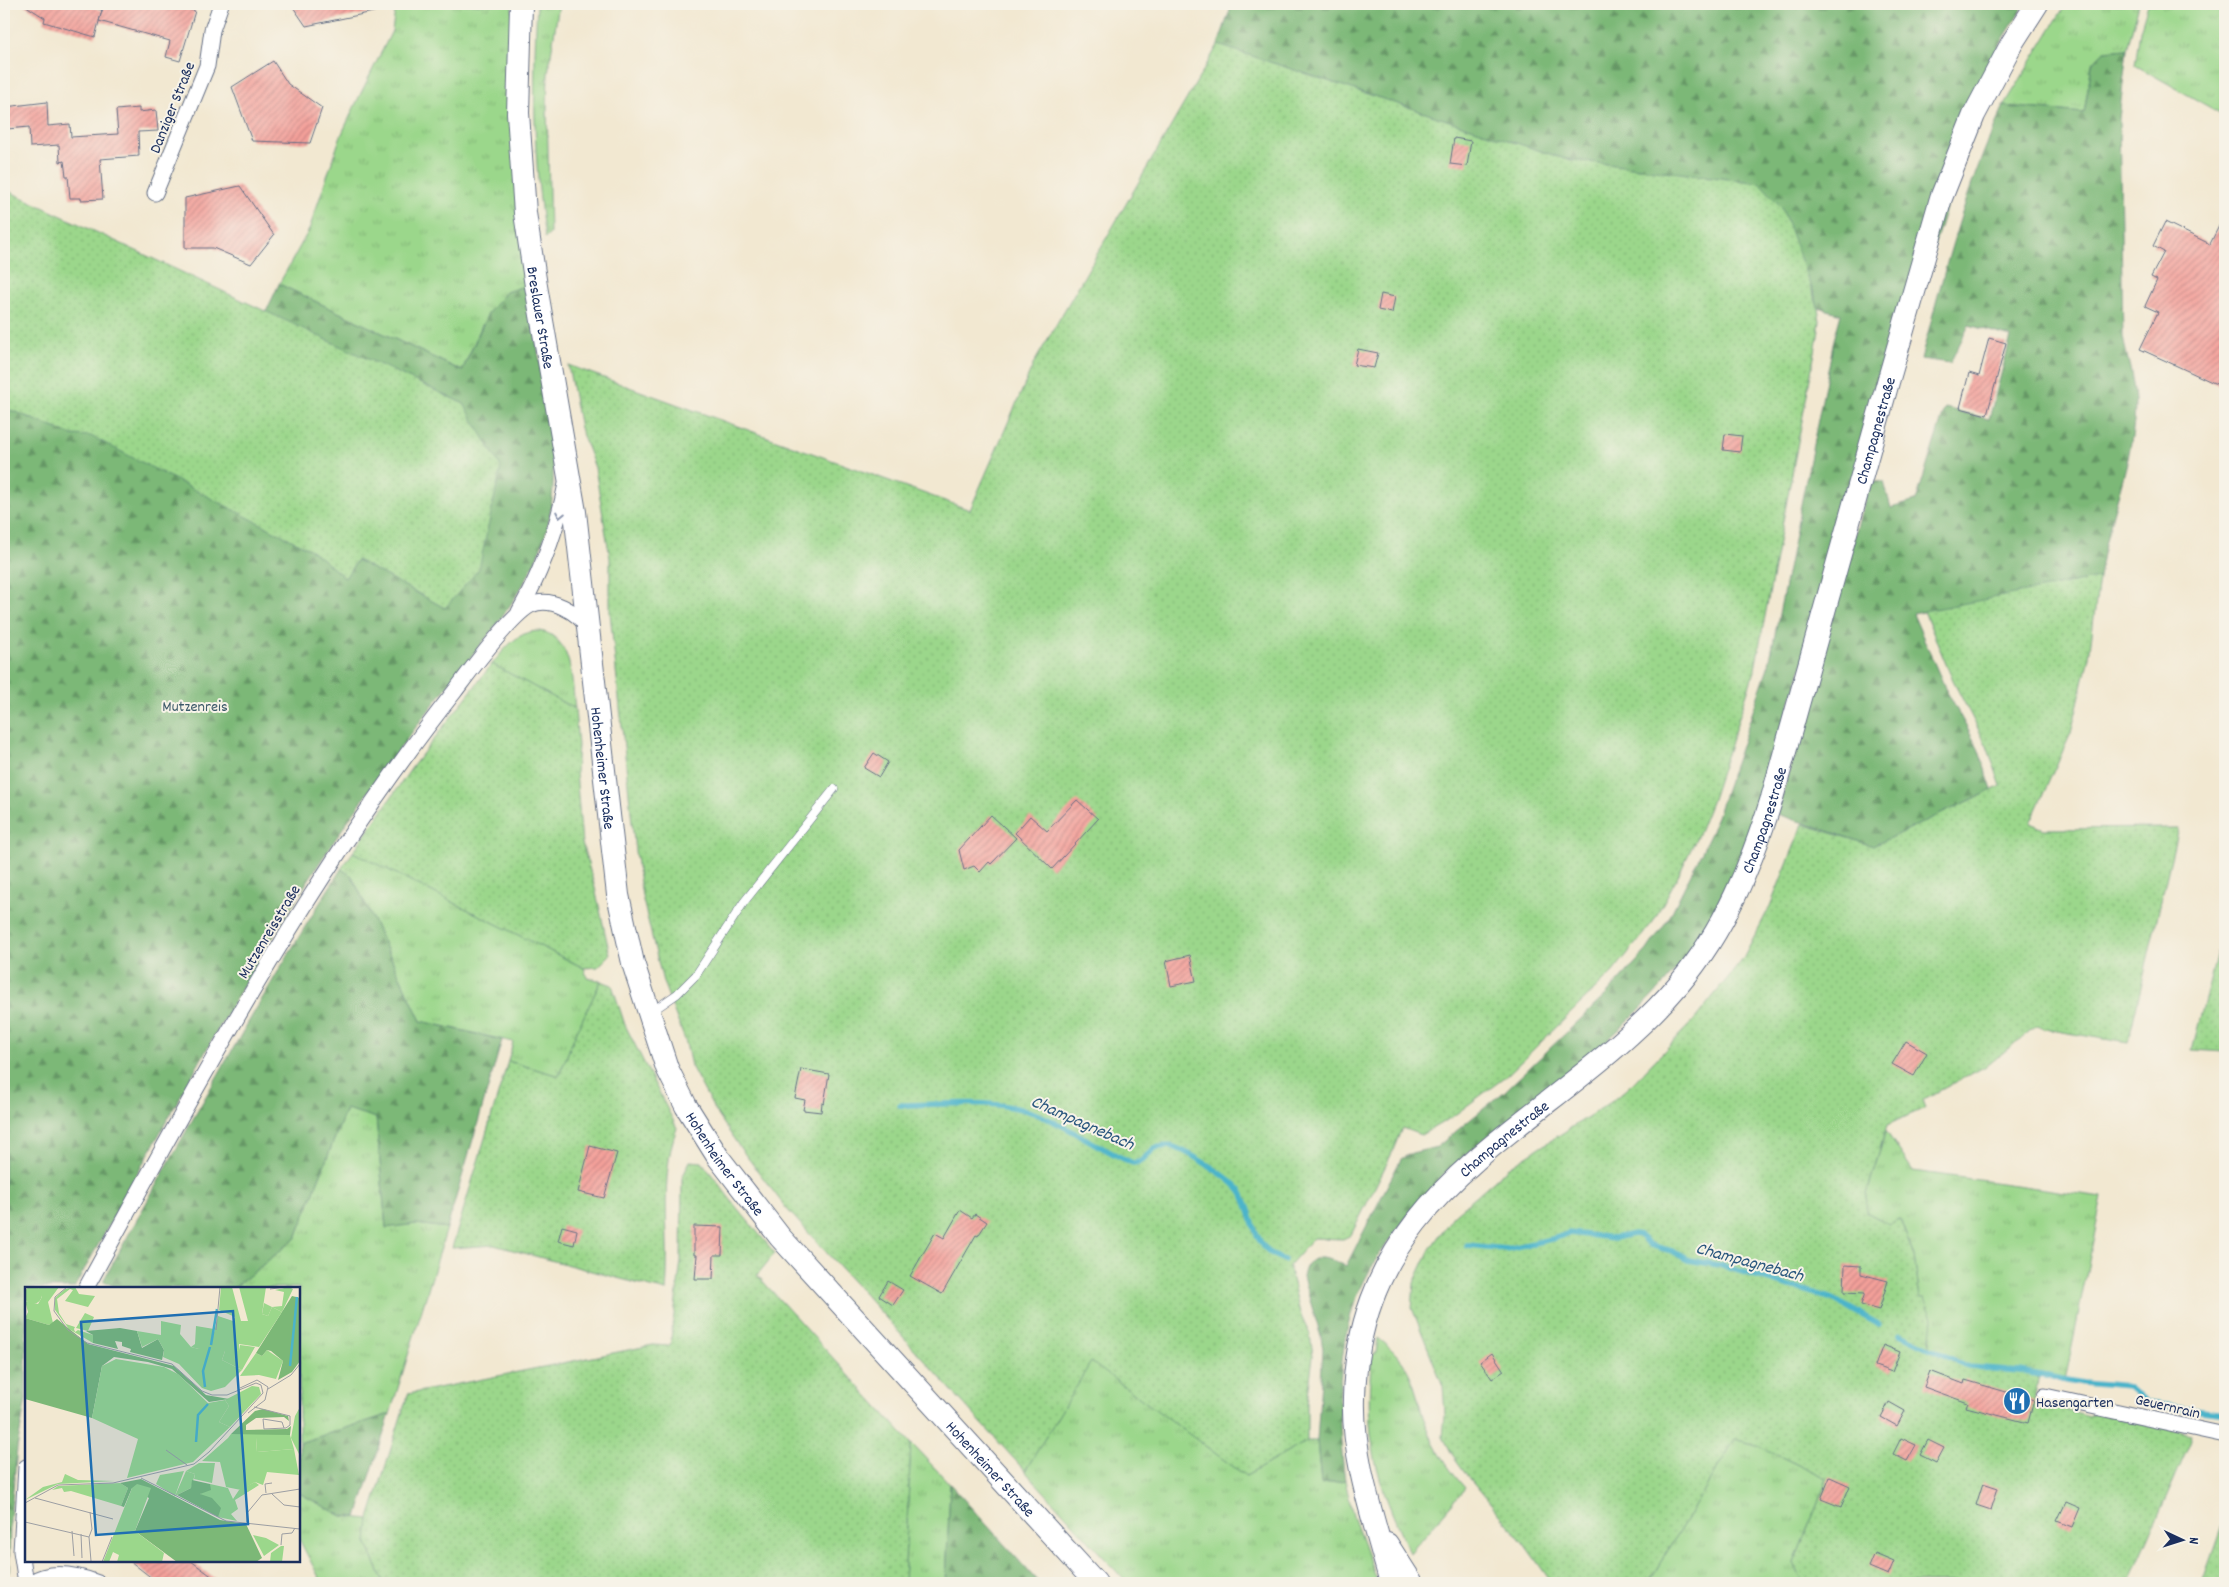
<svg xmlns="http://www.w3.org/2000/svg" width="2229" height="1587" font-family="Dekko,sans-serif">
  <defs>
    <pattern id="grass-tufts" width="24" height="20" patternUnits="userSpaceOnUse" patternTransform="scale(1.25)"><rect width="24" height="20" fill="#9bd78b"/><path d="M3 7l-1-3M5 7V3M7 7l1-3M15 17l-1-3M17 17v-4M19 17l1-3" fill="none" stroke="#85b97a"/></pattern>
    <pattern id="forest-firs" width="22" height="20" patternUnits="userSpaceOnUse" patternTransform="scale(1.25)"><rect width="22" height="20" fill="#7cb877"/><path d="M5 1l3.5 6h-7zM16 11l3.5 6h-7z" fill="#659665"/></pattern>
    <pattern id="park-dots" width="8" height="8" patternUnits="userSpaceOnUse" patternTransform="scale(1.25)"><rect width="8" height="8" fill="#9bd78b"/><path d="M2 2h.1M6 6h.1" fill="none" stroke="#85b97a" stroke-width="1.8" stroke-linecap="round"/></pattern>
    <pattern id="building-hatch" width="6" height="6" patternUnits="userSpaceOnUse" patternTransform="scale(1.25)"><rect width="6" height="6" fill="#f4a09a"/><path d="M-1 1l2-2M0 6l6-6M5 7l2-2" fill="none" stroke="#c58381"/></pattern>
  </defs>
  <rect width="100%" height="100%" fill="#f7f3e8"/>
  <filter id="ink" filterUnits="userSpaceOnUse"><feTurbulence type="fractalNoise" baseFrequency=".02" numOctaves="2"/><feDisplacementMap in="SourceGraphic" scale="10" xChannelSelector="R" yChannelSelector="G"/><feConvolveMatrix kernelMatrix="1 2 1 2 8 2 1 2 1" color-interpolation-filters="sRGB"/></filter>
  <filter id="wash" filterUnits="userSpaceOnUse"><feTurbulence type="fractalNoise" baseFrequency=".0096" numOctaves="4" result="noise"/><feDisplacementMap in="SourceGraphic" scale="20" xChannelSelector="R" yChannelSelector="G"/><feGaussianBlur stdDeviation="1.12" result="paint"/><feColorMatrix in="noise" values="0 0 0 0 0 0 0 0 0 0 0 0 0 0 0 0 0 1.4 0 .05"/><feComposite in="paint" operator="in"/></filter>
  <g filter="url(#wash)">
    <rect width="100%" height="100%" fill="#f2e8d1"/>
    <g fill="url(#grass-tufts)" stroke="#5b8374">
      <path d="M396 4H512L527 285 506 292 482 325 462 371 279 284 309 230 340 138 357 101 392 31Z"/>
      <path d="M537 4H559L548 73 547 107 550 234 545 238C533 161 533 82 537 4Z"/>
      <path d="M2066 4H2139L2127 49 2104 51 2092 64 2084 113 2004 106Z"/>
      <path d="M2148 4H2225V116L2135 65 2140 31Z"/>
      <path d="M539 631C573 635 572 683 575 709L492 664C505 649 517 631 539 631Z"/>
      <path d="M353 852 584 968 587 977 601 981 575 1035 559 1076 508 1061 513 1042 421 1021 352 876 341 869Z"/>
      <path d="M346 1109 376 1117 386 1227 416 1224 447 1228 390 1414 299 1443V1288H234L296 1238Z"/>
      <path d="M1886 1131 1913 1171 2102 1197 2065 1380 2020 1371 1969 1367 1930 1347 1932 1335 1920 1298 1914 1257 1900 1219 1889 1224 1866 1212 1867 1193Z"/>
      <path d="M1378 1338C1420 1369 1412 1394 1431 1437 1440 1456 1451 1472 1465 1488L1410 1553C1376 1482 1363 1436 1372 1356L1376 1353Z"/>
      <path d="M1091 1361 1246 1476 1307 1441H1317L1321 1484 1345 1480 1353 1516 1378 1583H1127L1025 1471Z"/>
      <path d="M1735 1439 1757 1445 1827 1479 1794 1563 1803 1583H1648Z"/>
      <path d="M911 1443 950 1484 946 1583H904Z"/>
      <path d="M299 1493 342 1516 369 1519 367 1544 384 1583H322L299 1539Z"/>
    </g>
    <g fill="url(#forest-firs)" stroke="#4c746a">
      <path d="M1232 4H2025L1995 52 1752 825C1730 884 1704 940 1661 987 1634 1017 1603 1045 1572 1071 1532 1104 1489 1133 1451 1168 1432 1185 1416 1205 1400 1226 1378 1254 1359 1284 1350 1318 1336 1371 1338 1427 1345 1480L1321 1484 1317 1441 1323 1349 1321 1337 1303 1277C1308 1249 1328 1258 1346 1266L1401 1159 1412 1153 1437 1147 1504 1092 1607 994 1647 950 1670 916 1712 831 1769 664 1834 340 1841 314 1818 307 1814 293 1760 183 1565 159 1218 45Z"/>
      <path d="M2127 49 2119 119 2123 337C2127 359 2134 379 2135 401 2135 462 2106 519 2099 578L1913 614 1946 690 1978 748 1992 790 1873 846 1777 814 1870 481 1884 482 1891 508 1916 501 1945 408 1989 419 2011 337 1969 325 1950 363 1921 359C1944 273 1965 187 2004 106L2084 113 2092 64 2104 51Z"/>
      <path d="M279 284 462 371 488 313 506 292 527 285C532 317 538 349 543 381 552 433 560 484 545 535 528 591 489 634 453 679 416 726 381 773 347 822 245 970 162 1132 74 1288H26V1399L17 1449 10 1520 9 1572 4 1577V418L11 410 72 435H91L313 551 345 578 357 560 445 608 464 404 266 312Z"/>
      <path d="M341 869 352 876 421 1021 502 1040 447 1228 416 1224 386 1228 376 1118 346 1109 296 1238 234 1288H118L103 1281C180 1142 256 1003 341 869Z"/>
      <path d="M390 1414 357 1517 342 1516 299 1493V1443Z"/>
      <path d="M950 1484 1039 1583H946Z"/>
    </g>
    <g fill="url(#park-dots)" stroke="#5b8374">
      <path d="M1218 45 1565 159 1760 183 1782 208 1818 307 1820 321 1818 336 1755 669 1711 802 1700 830 1682 868 1653 922 1612 973 1504 1078 1452 1117 1421 1135 1402 1128 1391 1155 1351 1235 1343 1239 1313 1238 1289 1266 1300 1313 1310 1334 1313 1356 1307 1403V1441L1246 1476 1091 1362 1025 1471 786 1208 738 1145 714 1109 691 1066 686 1043 663 982 642 896 635 851 610 613V558L595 468 580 428 568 365 970 510 1034 363Z"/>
      <path d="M4 189 464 404 501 467 479 569 445 608 357 560 345 578 313 551 91 436 72 435 11 410 4 418Z"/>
      <path d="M2099 578 2089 657 2071 733 2030 823 2044 829 2178 828 2128 1043 2045 1029 2037 1025 1988 1065 1922 1100 1925 1108 1887 1125 1867 1193 1866 1212 1889 1224 1900 1219 1914 1257 1920 1298H1925L1933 1318 1930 1347 1969 1367 2020 1371 2039 1375 2034 1400 2088 1416 2093 1413 2192 1434 2190 1442 2129 1583H1803L1794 1563 1827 1479 1757 1445 1735 1439 1648 1583H1552L1522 1541 1467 1475 1452 1454 1443 1437 1445 1415 1443 1386 1412 1308 1414 1283 1430 1249 1453 1216 1508 1168 1611 1102 1633 1083 1695 1019 1743 959 1770 906 1803 824 1873 846 2001 786 1987 746 1953 681 1924 611Z"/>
      <path d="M492 664 575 709 578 746 576 772 582 843 595 888 610 955 598 967 584 968 353 852 413 766Z"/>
      <path d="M2225 921V1052L2192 1050Z"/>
      <path d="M601 981 612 985 625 1025 677 1128C658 1178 671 1238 666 1291L494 1245 452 1248 508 1061 559 1076 575 1035Z"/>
      <path d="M690 1161 702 1162 737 1208 775 1253 757 1275 911 1443 904 1583H384L367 1544 369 1519 408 1394 653 1345 670 1346 681 1261 682 1178Z"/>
      <path d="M2225 1517V1583H2202Z"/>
    </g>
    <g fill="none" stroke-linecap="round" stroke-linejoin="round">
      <g stroke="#4cb4ca" stroke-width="5.5">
        <path d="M900 1105C943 1105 992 1098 1034 1113 1069 1126 1099 1149 1133 1163L1140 1162 1155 1148C1161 1147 1168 1145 1174 1147 1190 1153 1236 1180 1243 1195 1256 1221 1251 1248 1284 1260"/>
        <path d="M1467 1245 1506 1249 1556 1238 1569 1233 1614 1238 1634 1234 1639 1235 1650 1245 1672 1251 1688 1260 1719 1265 1833 1299 1878 1324"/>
        <path d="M1900 1334 1969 1367 2020 1371 2083 1383 2129 1387 2148 1403 2225 1413"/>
      </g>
    </g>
    <g id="blocks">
      <g fill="url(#building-hatch)">
        <path d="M23 4H82L102 10 95 37 44 22 45 18Z"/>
        <path d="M104 4H140L158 9 159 4H170L195 11 180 61 166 57 170 41 99 21Z"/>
        <path d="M291 4H377L378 11 306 26Z"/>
        <path d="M273 61 288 84 322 108 310 143 252 141 232 87Z"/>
        <path d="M47 102 48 126 70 124 71 137 118 134 116 110 139 108V112L156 110 158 131 138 132 139 156 100 159 103 199 81 200V198H70L68 176H66L64 161 60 162 59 145 30 147 29 127 7 129 5 107Z"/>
        <path d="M1454 138 1471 141 1467 166 1450 164Z"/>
        <path d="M240 186 274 235 251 264 213 248H185V198Z"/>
        <path d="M2225 214V388L2140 349 2158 312 2145 306 2157 280 2151 277 2164 252 2153 246 2165 222 2210 244Z"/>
        <path d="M1381 294 1395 297 1392 313 1378 310Z"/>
        <path d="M1989 338 2006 343 1987 415 1960 408 1969 373 1979 376Z"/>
        <path d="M1358 349 1378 353 1374 368 1354 365Z"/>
        <path d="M1725 434 1742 436 1740 452 1723 450Z"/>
        <path d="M874 753 888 762 879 777 864 768Z"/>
        <path d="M1077 800 1098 819 1052 869 1015 833 1030 816 1047 831Z"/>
        <path d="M991 815 1016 838 991 864 989 862 980 872 974 866 964 870 959 850Z"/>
        <path d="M1190 955 1196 981 1171 986 1166 961Z"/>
        <path d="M1906 1041 1927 1053 1914 1076 1892 1064Z"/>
        <path d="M801 1069 829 1074 824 1104 822 1103 821 1112 803 1110 805 1100 795 1098Z"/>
        <path d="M590 1146 617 1153 604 1198 578 1192Z"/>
        <path d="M960 1210 972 1218 975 1214 987 1222 978 1236 976 1235 942 1294 910 1276 935 1233 944 1238Z"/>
        <path d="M562 1226 577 1230 574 1245 558 1241Z"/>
        <path d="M694 1226 723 1227 722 1255H714L713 1279H695L697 1255H694Z"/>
        <path d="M1845 1265 1861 1266V1274L1888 1281 1879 1310 1861 1305 1865 1293 1844 1292Z"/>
        <path d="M888 1281 903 1290 893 1305 879 1296Z"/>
        <path d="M1883 1345 1900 1352 1892 1372 1875 1366Z"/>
        <path d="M1492 1353 1504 1371 1492 1379 1480 1362Z"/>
        <path d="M1930 1371 1964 1384 1965 1380 2034 1400 2028 1423 1966 1407 1968 1403 1924 1387Z"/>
        <path d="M1889 1402 1905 1411 1897 1426 1881 1417Z"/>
        <path d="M1901 1438 1916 1445 1907 1461 1893 1454Z"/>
        <path d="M1928 1440 1944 1448 1936 1463 1920 1455Z"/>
        <path d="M1830 1477 1850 1486 1841 1507 1821 1499Z"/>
        <path d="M1983 1483 1998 1488 1991 1510 1976 1505Z"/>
        <path d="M2066 1502 2080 1508 2072 1527 2057 1521Z"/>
        <path d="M1875 1553 1894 1561 1888 1575 1869 1567Z"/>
        <path d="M130 1561H191L221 1583H158Z"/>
      </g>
    </g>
  </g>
  <g filter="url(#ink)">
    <use href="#blocks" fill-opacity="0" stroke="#667086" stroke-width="1"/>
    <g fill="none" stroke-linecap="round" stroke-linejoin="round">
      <g stroke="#667086" stroke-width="9">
        <path id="lane" d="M651 1012 677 994 696 975 744 902 834 789"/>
      </g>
      <g stroke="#667086" stroke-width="17">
        <g id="street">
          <path d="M155 193 207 66 212 30 221 4"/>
          <path d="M519 612C542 571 557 530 566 484"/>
          <path d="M86 1288C199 1083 309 875 455 691 470 671 511 615 531 605 551 596 578 612 589 629"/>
          <path d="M2045 1396 2225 1435"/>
          <path d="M26 1583 21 1551 26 1467"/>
          <path d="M30 1583C50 1569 77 1575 98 1583"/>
        </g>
      </g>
      <g stroke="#667086" stroke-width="24">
        <g id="secondary">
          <path id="s1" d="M521 4 518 113 525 213 536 286 575 512 618 895 633 963 667 1068 686 1106 718 1157 780 1237 1096 1583"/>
          <path d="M1387 1544 1412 1583"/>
          <path id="s2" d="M1391 1583C1375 1522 1352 1462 1354 1398 1359 1179 1559 1126 1679 984 1725 930 1751 865 1772 798L1888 382 1941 198 1974 115 2012 43 2037 4"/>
        </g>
      </g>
      <use href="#lane" stroke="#fff" stroke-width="8"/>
      <use href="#street" stroke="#fff" stroke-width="15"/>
      <use href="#secondary" stroke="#fff" stroke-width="22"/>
    </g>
    <defs><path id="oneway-chevron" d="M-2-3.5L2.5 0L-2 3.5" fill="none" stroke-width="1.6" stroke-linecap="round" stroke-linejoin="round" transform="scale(1.25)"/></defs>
    <use stroke="#8d97ae" href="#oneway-chevron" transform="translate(560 515) rotate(102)"/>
  </g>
  <defs>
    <g id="restaurant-disc" transform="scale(1.4375)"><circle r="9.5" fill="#1f6fb2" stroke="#f7f3e8"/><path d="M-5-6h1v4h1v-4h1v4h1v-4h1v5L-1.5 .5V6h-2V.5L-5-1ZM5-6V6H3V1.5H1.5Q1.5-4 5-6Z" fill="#fff"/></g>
  </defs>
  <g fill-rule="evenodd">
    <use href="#restaurant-disc" x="2017" y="1401"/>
  </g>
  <g text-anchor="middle" stroke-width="4" stroke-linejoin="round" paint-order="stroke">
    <g font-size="16" fill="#1b2f5e" stroke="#f7f3e8">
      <text transform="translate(171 107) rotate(-68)" y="6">Danziger Straße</text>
      <text dy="6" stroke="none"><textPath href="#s1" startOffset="315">Breslauer Straße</textPath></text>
      <text dy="6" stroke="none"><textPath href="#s2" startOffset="1326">Champagnestraße</textPath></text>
      <text dy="6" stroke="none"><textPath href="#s1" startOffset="770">Hohenheimer Straße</textPath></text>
      <text dy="6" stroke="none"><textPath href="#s2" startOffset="921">Champagnestraße</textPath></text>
      <text transform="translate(268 931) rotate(-59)" y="6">Mutzenreisstraße</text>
      <text dy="6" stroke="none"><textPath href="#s2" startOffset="501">Champagnestraße</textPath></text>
      <text dy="6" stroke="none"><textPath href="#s1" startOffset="1190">Hohenheimer Straße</textPath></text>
      <text transform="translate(2168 1405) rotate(13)" y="6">Geuernrain</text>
      <text dy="6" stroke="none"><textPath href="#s1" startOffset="1595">Hohenheimer Straße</textPath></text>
    </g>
    <g font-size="16" fill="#3b5969" stroke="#f7f3e8">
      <text x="195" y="711">Mutzenreis</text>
    </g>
    <g font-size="16" fill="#1b2f5e" stroke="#f7f3e8" text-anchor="start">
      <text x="2036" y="1407">Hasengarten</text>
    </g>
    <g font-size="18" font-style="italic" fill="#2a577e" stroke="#f7f3e8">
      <text transform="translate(1083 1122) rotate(24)" y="6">Champagnebach</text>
      <text transform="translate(1750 1261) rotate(15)" y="6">Champagnebach</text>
    </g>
  </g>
  <g transform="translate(25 1287)">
    <rect width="275" height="275" fill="#f2e8d1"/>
    <path d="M13 0H34L23 15 28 36 24 38 0 31 3 25 0 14 13 17 17 10ZM50 0 54 7 70 9 63 20 40 14 48 3 45 2 32 12 34 26 41 37 50 40 49 42 50 45 53 43 68 48V56L44 42 30 23V11L40 2ZM264 0 268 2 257 25 247 20 243 29 237 27 239 16 247 20 257 19 259 5 250 3ZM60 26 69 30 63 44 51 41ZM171 39 189 42 187 55 174 62 166 60 170 57ZM215 58 230 60 217 83 197 73 200 64 214 63ZM242 63 258 74 251 92 234 88 215 89 231 66 237 69ZM227 99 234 100 236 107 205 140 194 135 204 119 200 113ZM246 146 265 148 269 162 232 165 231 151H203L206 147ZM161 184 170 187 166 201 150 209ZM40 187 53 193 90 194 33 197 0 213 18 200 37 195ZM230 195 234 198 210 213 213 222 206 227 212 234 193 230 175 207 185 197 203 201 208 212 214 203ZM95 196 103 201 96 219 46 204 39 205 37 201 27 203 33 199Z" fill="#9bd78b"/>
    <path d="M267 9 275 11V74L267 85 253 93 258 74 246 64 242 63 237 69 231 66ZM0 31 24 38 32 32 63 57 149 79 181 108 204 112 184 115 147 82 123 75 89 70 77 79 67 131 0 112ZM95 41 112 44 117 61 133 52 139 63 137 73 105 65 106 62 97 59V55L90 54 93 62 68 56V48L61 44ZM238 122 263 129 264 134 259 130 231 131 221 138V143L262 142 266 139 265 148 206 147 230 124ZM116 192 195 233 221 237 237 271 231 275H152L110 244 124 211 107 201 99 220 96 219 103 201 95 196ZM167 193 185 197 186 203 175 207 187 211 196 221 193 230 152 208 166 201Z" fill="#7cb877"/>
    <path d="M275 120V169L266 151 270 129Z" fill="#9bd78b"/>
    <path d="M-1 8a9 9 0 1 1 18 0a9 9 0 1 1-18 0ZM196 0H207L216 34H223L214 0H241L237 27 243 29 247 20 257 25 234 60 214 57V63L208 66 200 64 197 73 217 83 200 100 186 104 177 101 154 77 138 70 139 63 133 52 117 60 112 44 136 48V34L156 38 155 47 166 60 174 62 175 58 187 54 193 29 208 34 210 30 194 23ZM91 72 139 80 153 87 183 116 200 113 204 119 194 135 205 140 168 175 102 191 113 152 67 131 77 79ZM203 151H231L232 165 269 162 274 188 242 185 238 198 230 195 216 203 201 200 195 175 177 174ZM174 176H190L187 196 169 192 170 187 161 184ZM159 184 150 209 131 197 135 188ZM112 197 126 201 110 244 139 266 137 275H92L94 268 88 265 84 275H78L107 201ZM228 248 241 251 254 258 239 269ZM256 259H259L257 275H245L246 266Z" fill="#9bd78b"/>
    <path fill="none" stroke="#4cb4ca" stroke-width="2.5" d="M186 58 192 22M265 79 272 10M180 100 178 84 185 60M171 155 173 128 183 117"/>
    <path fill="none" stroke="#9c9ea3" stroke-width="1" d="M245 2 262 0M191 43 195 0M215 101 232 93 243 100 240 113 223 126M243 102 266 88 275 77M229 120 265 129V138L261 141 239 142 238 132 257 135 259 141M141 163 162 178M116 191 201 234 275 242M241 206 240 197 247 196M247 207 259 218 275 220M10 211 88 232M0 216 33 198 88 196 169 177 184 165 238 106 236 98 231 96 202 108H187L177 104 147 77 62 56 43 43 29 24 30 10 42 0M0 235 64 250 67 242 65 225M222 235V226L237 208 275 202M47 244 49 269M56 247 57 271M64 250 66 274M256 258 257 247 267 246 270 241M77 275 87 250"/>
    <path fill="#1f6fb2" fill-opacity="0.15" stroke="#1f6fb2" stroke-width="2.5" d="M208 24 223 237 71 248 56 35Z"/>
    <rect width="275" height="275" fill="none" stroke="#1b2f5e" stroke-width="2.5"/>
  </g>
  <rect width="2229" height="1587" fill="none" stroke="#f7f3e8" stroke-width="20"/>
  <g transform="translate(2182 1540) rotate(94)" stroke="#f7f3e8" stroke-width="4" paint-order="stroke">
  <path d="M0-4L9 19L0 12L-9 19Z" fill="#1b2f5e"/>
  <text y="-8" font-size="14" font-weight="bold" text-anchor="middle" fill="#1b2f5e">N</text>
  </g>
</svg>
